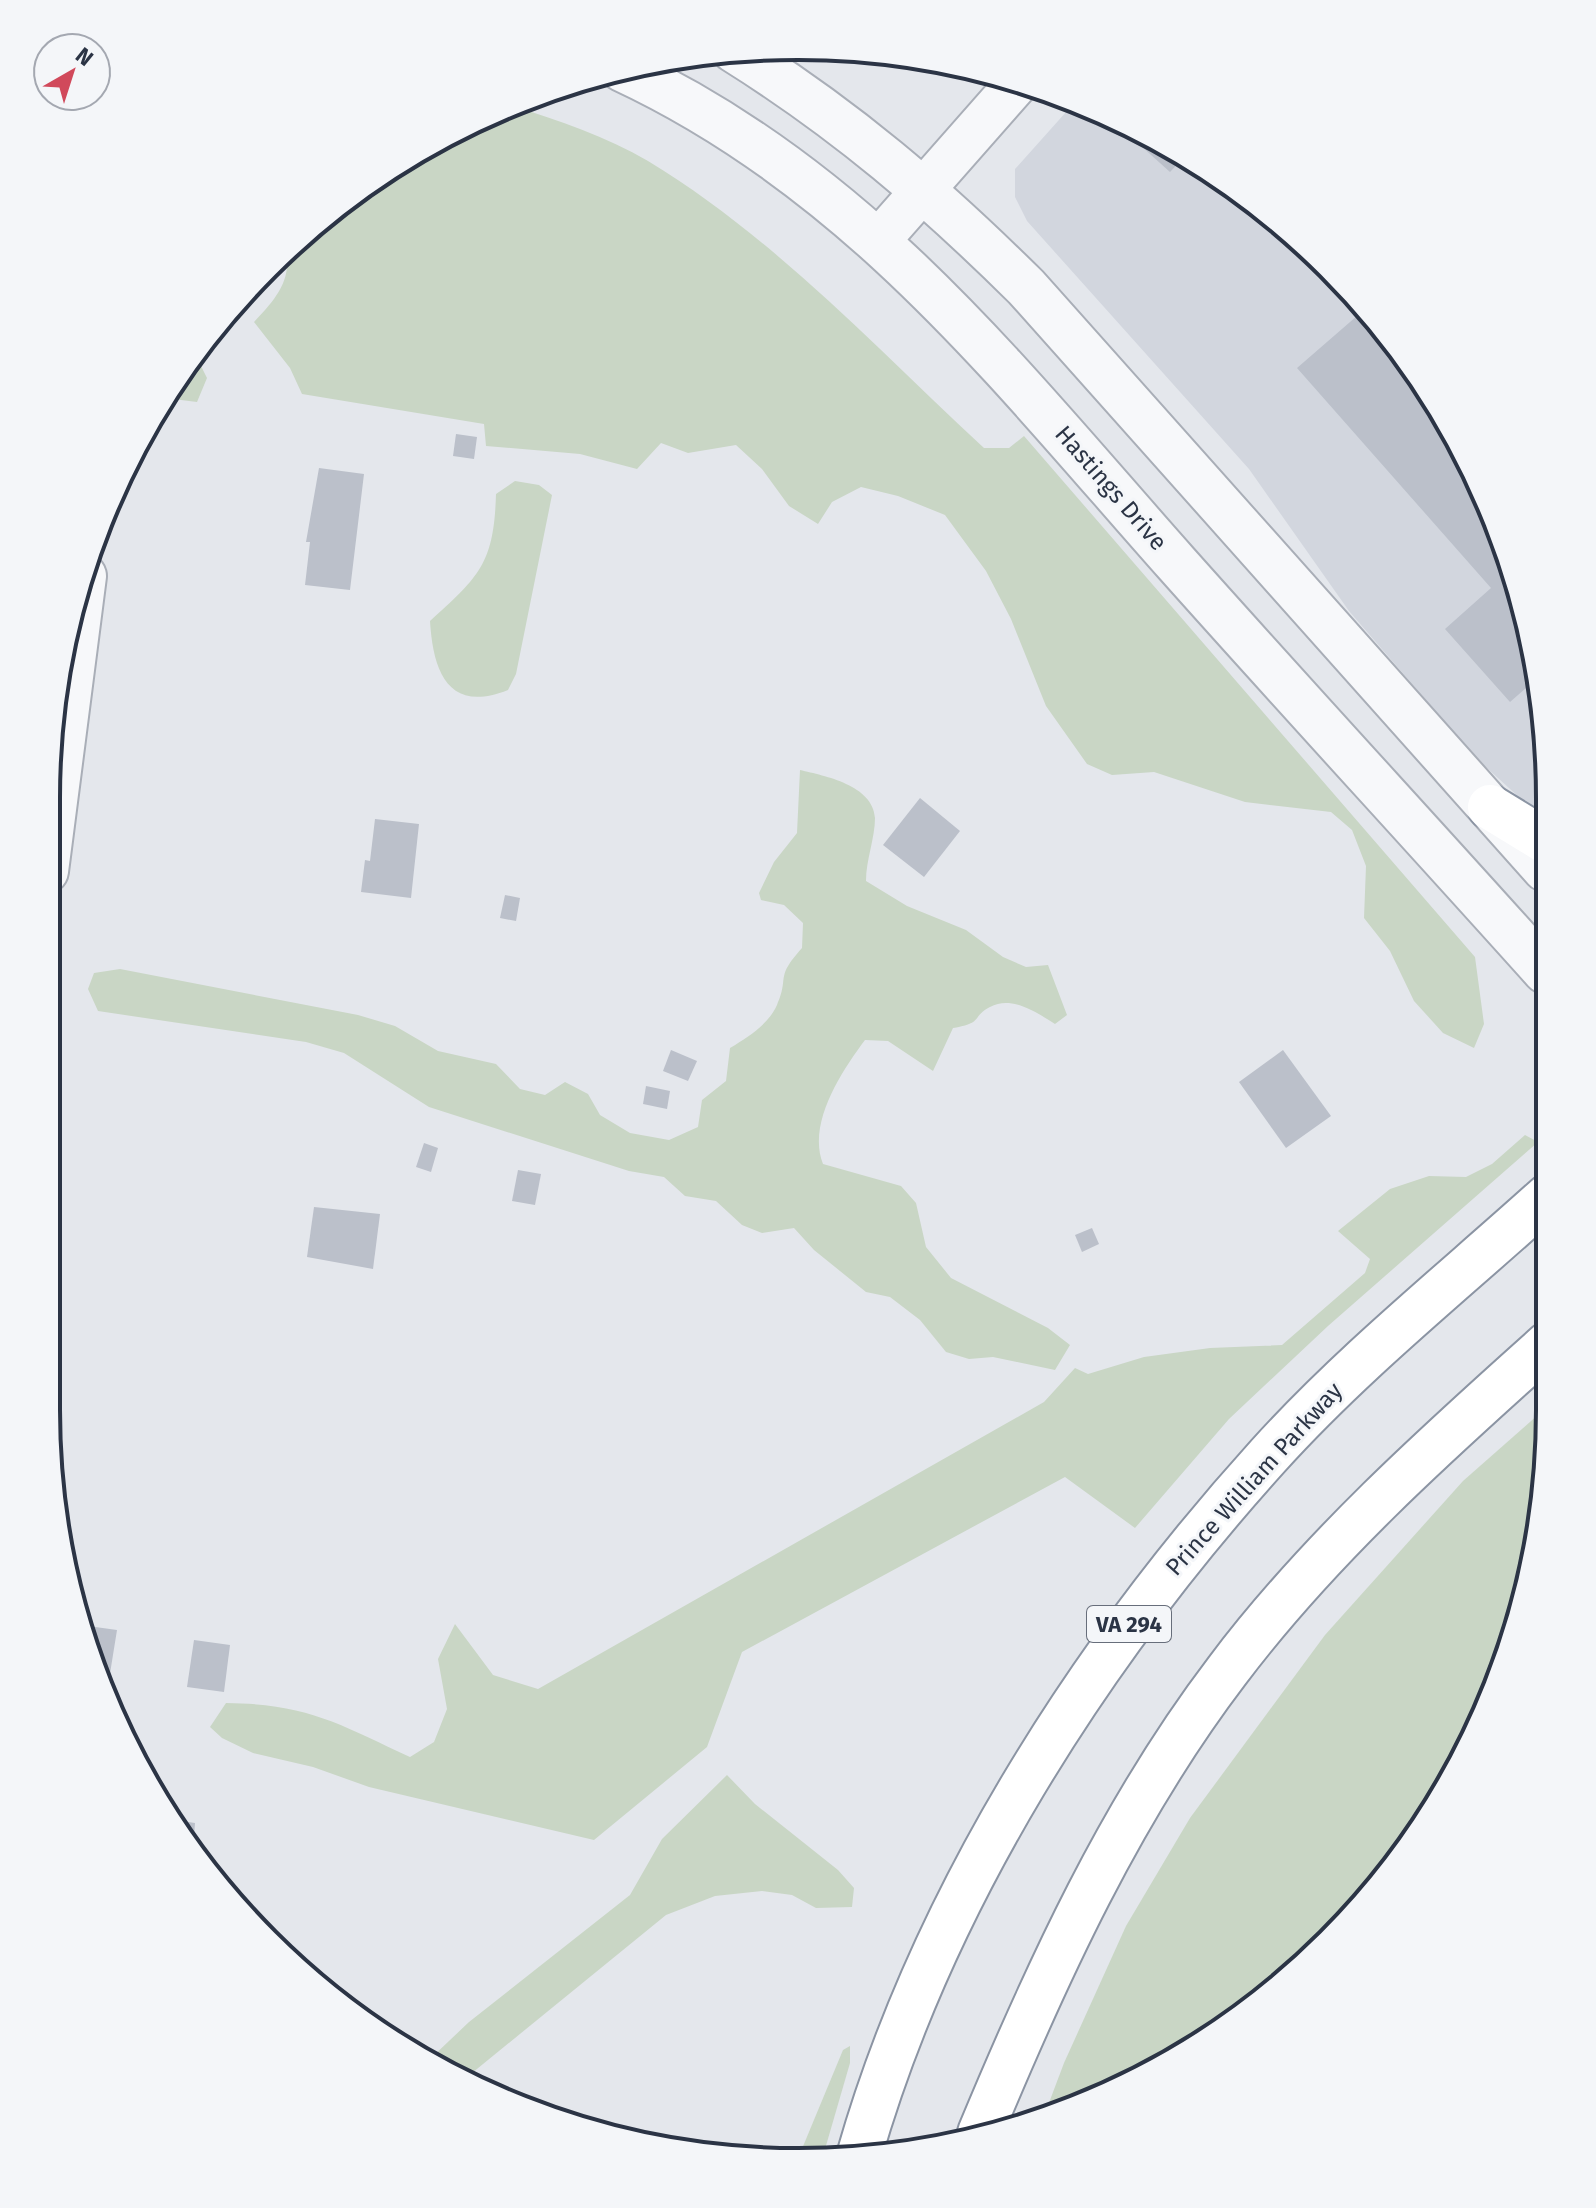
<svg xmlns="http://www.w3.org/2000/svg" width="1596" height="2208" font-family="'Fira Sans',sans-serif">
  <rect width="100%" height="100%" fill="#e4e7ec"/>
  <path fill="#d2d6de" d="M1075 102 1174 147 1293 232 1394 340 1493 510 1543 699 1544 820 1476 758 1349 611 1249 469 1027 221 1015 197V169Z"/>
  <g fill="#c9d6c5">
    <path d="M513 106C558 120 607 137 648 161 775 238 876 348 984 448H1009L1024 436 1475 957 1484 1024 1474 1048 1443 1033 1414 1001 1390 951 1364 918 1366 866 1352 830 1331 812 1245 802 1154 772 1112 775 1087 764 1046 706 1011 619 986 571 945 515 898 496 861 487 832 502 818 524 789 506 762 469 736 445 688 453 661 443 637 469 580 454 486 446 484 424 302 394 290 368 254 322C271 304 289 285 287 259L340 202 465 124Z"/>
    <path d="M196 356 207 378 197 402 165 398 172 381Z"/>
    <path d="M515 481 539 485 552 495 516 674 508 690C448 714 433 671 430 621 480 576 494 563 496 494Z"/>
    <path d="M800 770C825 776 873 785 875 818 875 838 866 860 866 881L907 906 966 930 1003 957 1026 967 1048 965 1067 1015 1055 1024C1037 1013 1012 995 990 1007 971 1017 984 1023 953 1028L933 1071 888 1041 865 1040C841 1072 807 1124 823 1164L901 1186 916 1203 926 1247 951 1278 1048 1328 1070 1345 1055 1370 993 1357 969 1359 946 1352 920 1320 890 1297 866 1292 814 1250 794 1228 762 1233 742 1225 716 1201 685 1196 664 1177 629 1171 429 1107 344 1053 306 1042 98 1011 88 989 94 973 120 969 358 1015 395 1026 438 1051 496 1064 520 1089 545 1095 565 1082 588 1094 600 1115 630 1133 669 1140 698 1127 702 1100 726 1081 730 1048C748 1037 768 1025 777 1005 790 976 774 979 802 948L803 923 784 905 761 900 759 893 774 862 797 833Z"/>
    <path d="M1525 1135 1538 1142 1328 1326 1229 1419 1135 1528 1065 1477 742 1652 707 1747 594 1840 369 1787 313 1767 253 1753 222 1738 210 1727 226 1703C308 1704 339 1724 410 1757L434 1742 447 1709 438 1659 455 1624 493 1675 538 1689 1044 1402 1075 1368 1088 1374 1144 1357 1210 1348 1282 1345 1365 1273 1370 1259 1338 1231 1390 1189 1429 1176 1466 1177 1492 1164Z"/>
    <path d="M1548 1406V1460L1524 1605 1472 1743 1394 1868 1256 2006 1086 2105 1044 2116 1064 2063 1126 1926 1190 1818 1325 1635 1463 1481Z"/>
    <path d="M727 1775 755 1804 838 1870 854 1888 852 1907 816 1908 792 1895 762 1891 715 1896 666 1915 461 2082 429 2060 469 2022 630 1895 662 1839Z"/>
    <path d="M850 2046V2063L823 2156H799L843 2050Z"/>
  </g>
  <g fill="#bbc0ca">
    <path d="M1110 118 1174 147 1186 155 1170 172Z"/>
    <path d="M1365 309 1394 340 1493 510 1544 709 1526 688 1510 702 1445 629 1491 588 1297 368Z"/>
    <path d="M456 434 477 437 474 459 453 456Z"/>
    <path d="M319 468 364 474 350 590 305 585 310 542H306Z"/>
    <path d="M920 798 960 831 924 877 883 845Z"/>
    <path d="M375 819 419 824 411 898 361 892 365 860 370 861Z"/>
    <path d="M505 895 520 898 516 921 500 918Z"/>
    <path d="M671 1050 697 1061 688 1081 663 1071Z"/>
    <path d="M1283 1050 1331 1116 1286 1148 1239 1082Z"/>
    <path d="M646 1086 670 1091 667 1109 643 1104Z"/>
    <path d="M424 1143 438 1148 431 1172 416 1167Z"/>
    <path d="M518 1170 541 1174 535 1205 512 1201Z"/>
    <path d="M314 1207 380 1214 373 1269 307 1257Z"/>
    <path d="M1092 1228 1099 1244 1082 1252 1075 1235Z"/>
    <path d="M81 1625 117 1630 108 1686 97 1661Z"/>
    <path d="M194 1640 230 1645 224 1692 187 1687Z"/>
    <path d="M168 1819 195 1823 193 1851 172 1827Z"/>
  </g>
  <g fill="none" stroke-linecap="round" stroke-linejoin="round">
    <g stroke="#a9aeb7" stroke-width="46">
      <path id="minor" d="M879 240 1019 81"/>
    </g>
    <g stroke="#a9aeb7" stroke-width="48">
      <g id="tertiary">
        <path d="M734 50C846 120 933 195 1026 287L1545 869"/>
        <path d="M622 69C860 180 1008 374 1177 564 1299 701 1423 835 1545 971"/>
        <path d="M46 871 84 576"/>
      </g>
    </g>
    <g stroke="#8b94a3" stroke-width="48">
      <g id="trunk">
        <path d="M1490 807 1544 840"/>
        <path d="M980 2133C1047 1972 1121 1810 1227 1671 1317 1551 1436 1444 1548 1344"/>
        <path d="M859 2156C933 1898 1089 1654 1268 1456 1352 1363 1453 1282 1547 1197"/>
      </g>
    </g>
    <use href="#minor" stroke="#f7f8fa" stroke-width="42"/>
    <use href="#tertiary" stroke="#f7f8fa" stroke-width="44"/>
    <use href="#trunk" stroke="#fff" stroke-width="44"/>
  </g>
  <g text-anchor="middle" stroke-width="6" stroke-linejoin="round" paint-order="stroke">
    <rect fill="#f4f6f9" stroke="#676e7b" stroke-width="2" x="1087" y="1606" width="84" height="36" rx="6"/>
    <g font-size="22" font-weight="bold" fill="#2b3445">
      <text x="1129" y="1632">VA 294</text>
    </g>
    <g font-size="24" fill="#2b3445" stroke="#f4f6f9">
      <text transform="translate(1111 488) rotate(49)" y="8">Hastings Drive</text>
      <text transform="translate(1254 1479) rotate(-48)" y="8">Prince William Parkway</text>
    </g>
  </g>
  <path d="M0 0H1596V2208H0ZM798 60H798A738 738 0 0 1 1536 798V1410A738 738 0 0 1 798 2148H798A738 738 0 0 1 60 1410V798A738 738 0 0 1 798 60Z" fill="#f4f6f9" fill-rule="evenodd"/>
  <path fill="none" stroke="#2b3445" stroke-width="4" d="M798 60H798A738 738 0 0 1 1536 798V1410A738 738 0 0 1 798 2148H798A738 738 0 0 1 60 1410V798A738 738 0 0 1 798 60Z"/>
  <g transform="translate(72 72) rotate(39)"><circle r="38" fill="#f4f6f9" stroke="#a4a8b1" stroke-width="2"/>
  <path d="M0-6L14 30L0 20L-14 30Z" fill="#d1495b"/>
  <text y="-12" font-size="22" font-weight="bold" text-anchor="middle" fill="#2b3445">N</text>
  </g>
</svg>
